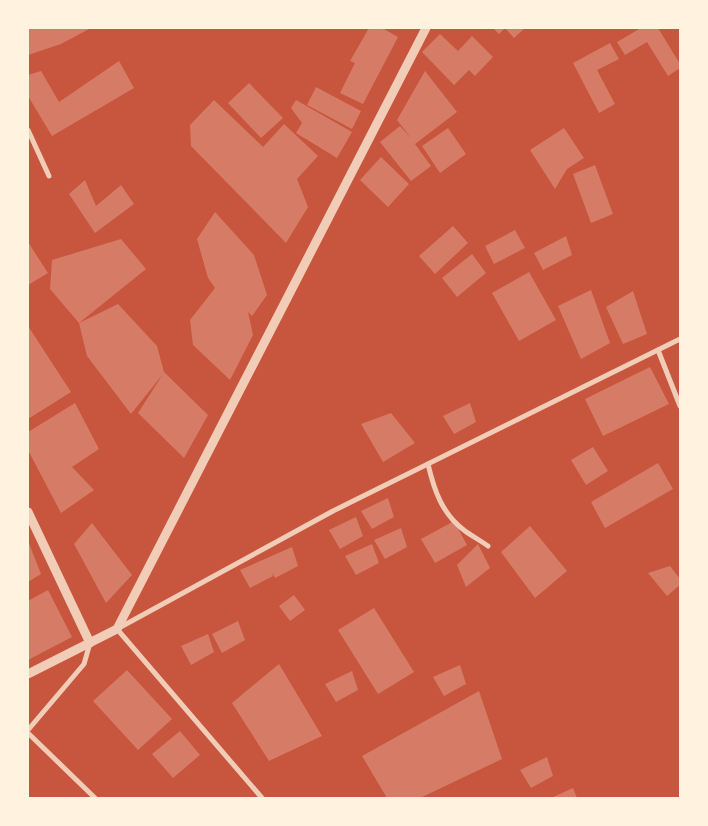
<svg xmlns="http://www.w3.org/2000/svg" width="708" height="826" font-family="'Varela Round',sans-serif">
  <rect width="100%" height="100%" fill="#c8553d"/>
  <g fill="#d67c66">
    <path d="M28 28H91L61 44 28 55Z"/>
    <path d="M369 28H382L398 37 363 104 340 93 355 63 350 61Z"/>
    <path d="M493 28H525L514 38 505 28 499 34Z"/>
    <path d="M641 28H658L680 64V68L668 76 647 42 625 55 617 42Z"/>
    <path d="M440 34 458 51 472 36 493 57 475 76 469 70 454 85 422 52Z"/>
    <path d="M610 43 619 59 597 70 615 104 599 113 573 63Z"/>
    <path d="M119 61 134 88 52 136 28 96V75L41 71 59 102Z"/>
    <path d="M425 71 457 112 415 144 431 166 411 181 380 142 400 126 411 138 397 120Z"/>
    <path d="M249 83 283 118 261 138 228 103Z"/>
    <path d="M316 87 361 111 352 129 307 105Z"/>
    <path d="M214 100 263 147 284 124 318 156 297 179 308 207 286 243 191 146 190 125Z"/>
    <path d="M296 100 352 132 337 158 296 133 302 123 291 108Z"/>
    <path d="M448 128 466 154 440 173 422 146Z"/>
    <path d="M564 128 584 158 567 169 555 189 530 150Z"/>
    <path d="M381 157 409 184 388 207 360 180Z"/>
    <path d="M595 165 613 214 591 223 573 174Z"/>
    <path d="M85 180 96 206 121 185 134 204 95 233 69 194Z"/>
    <path d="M215 212 254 255 267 295 252 316 248 312 253 335 230 380 193 345 190 320 215 288 208 278 197 239Z"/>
    <path d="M453 226 468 243 435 274 419 256Z"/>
    <path d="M515 230 525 248 494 264 485 246Z"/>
    <path d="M566 236 572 255 543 270 534 253Z"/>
    <path d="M121 239 146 269 79 323 118 304 157 346 164 372 208 415 184 458 138 413 163 374 131 414 87 356 79 323 50 289 52 260Z"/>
    <path d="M28 242 48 273 28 285Z"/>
    <path d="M472 254 486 273 457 297 442 278Z"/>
    <path d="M529 272 556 320 519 341 492 293Z"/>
    <path d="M591 290 610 343 581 359 558 306Z"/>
    <path d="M633 291 647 334 623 344 606 307Z"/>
    <path d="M28 326 71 392 28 419Z"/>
    <path d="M650 367 669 404 603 436 585 399Z"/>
    <path d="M75 403 99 449 72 467 94 490 61 513 28 450V432Z"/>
    <path d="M470 403 476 422 454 434 443 416Z"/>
    <path d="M391 413 415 443 383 462 361 424Z"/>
    <path d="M593 447 608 471 586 485 571 460Z"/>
    <path d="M658 463 673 489 605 528 591 502Z"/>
    <path d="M388 498 394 517 372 529 361 511Z"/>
    <path d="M356 517 363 536 340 549 329 530Z"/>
    <path d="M454 521 467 545 435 563 421 539Z"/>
    <path d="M92 523 132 575 106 603 74 544Z"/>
    <path d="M530 526 567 571 535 598 501 552Z"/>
    <path d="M401 528 407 547 385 559 374 540Z"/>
    <path d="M28 541 41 574 28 582Z"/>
    <path d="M372 544 379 563 356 575 345 556Z"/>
    <path d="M478 544 490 568 466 587 457 565Z"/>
    <path d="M292 547 298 566 275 578 272 572 273 576 250 588 240 570Z"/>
    <path d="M670 566 680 579V585L667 596 648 573Z"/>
    <path d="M48 590 72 637 28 660V601Z"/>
    <path d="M294 595 305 610 290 621 279 606Z"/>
    <path d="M374 608 414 672 378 694 338 630Z"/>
    <path d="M238 621 245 640 222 653 212 634Z"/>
    <path d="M208 634 214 652 191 665 181 646Z"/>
    <path d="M279 664 322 736 269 761 232 703Z"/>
    <path d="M460 665 466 684 444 696 433 677Z"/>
    <path d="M127 670 172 719 138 750 93 701Z"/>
    <path d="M352 671 358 690 336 702 325 684Z"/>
    <path d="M479 691 502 759 420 798H387L362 756Z"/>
    <path d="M180 731 200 755 173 778 152 754Z"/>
    <path d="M547 757 553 776 531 788 520 770Z"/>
    <path d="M573 788 577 798H551Z"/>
  </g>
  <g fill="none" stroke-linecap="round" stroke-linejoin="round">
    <g stroke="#f1ccb7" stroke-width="5">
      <path d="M28 130 49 176"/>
      <path d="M658 350 680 406"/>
      <path d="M428 464C434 490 442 514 465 531 472 536 481 541 488 546"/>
      <path d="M28 730 84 664 90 643"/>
      <path d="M28 733 95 798"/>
      <path d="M262 798 117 629 333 511 680 339"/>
    </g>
    <g stroke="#f1ccb7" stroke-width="9">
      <path d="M28 512 90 643"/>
      <path d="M28 674 117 629 426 28"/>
    </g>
  </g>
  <rect width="708" height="826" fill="none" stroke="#fff3e0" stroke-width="58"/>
</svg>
